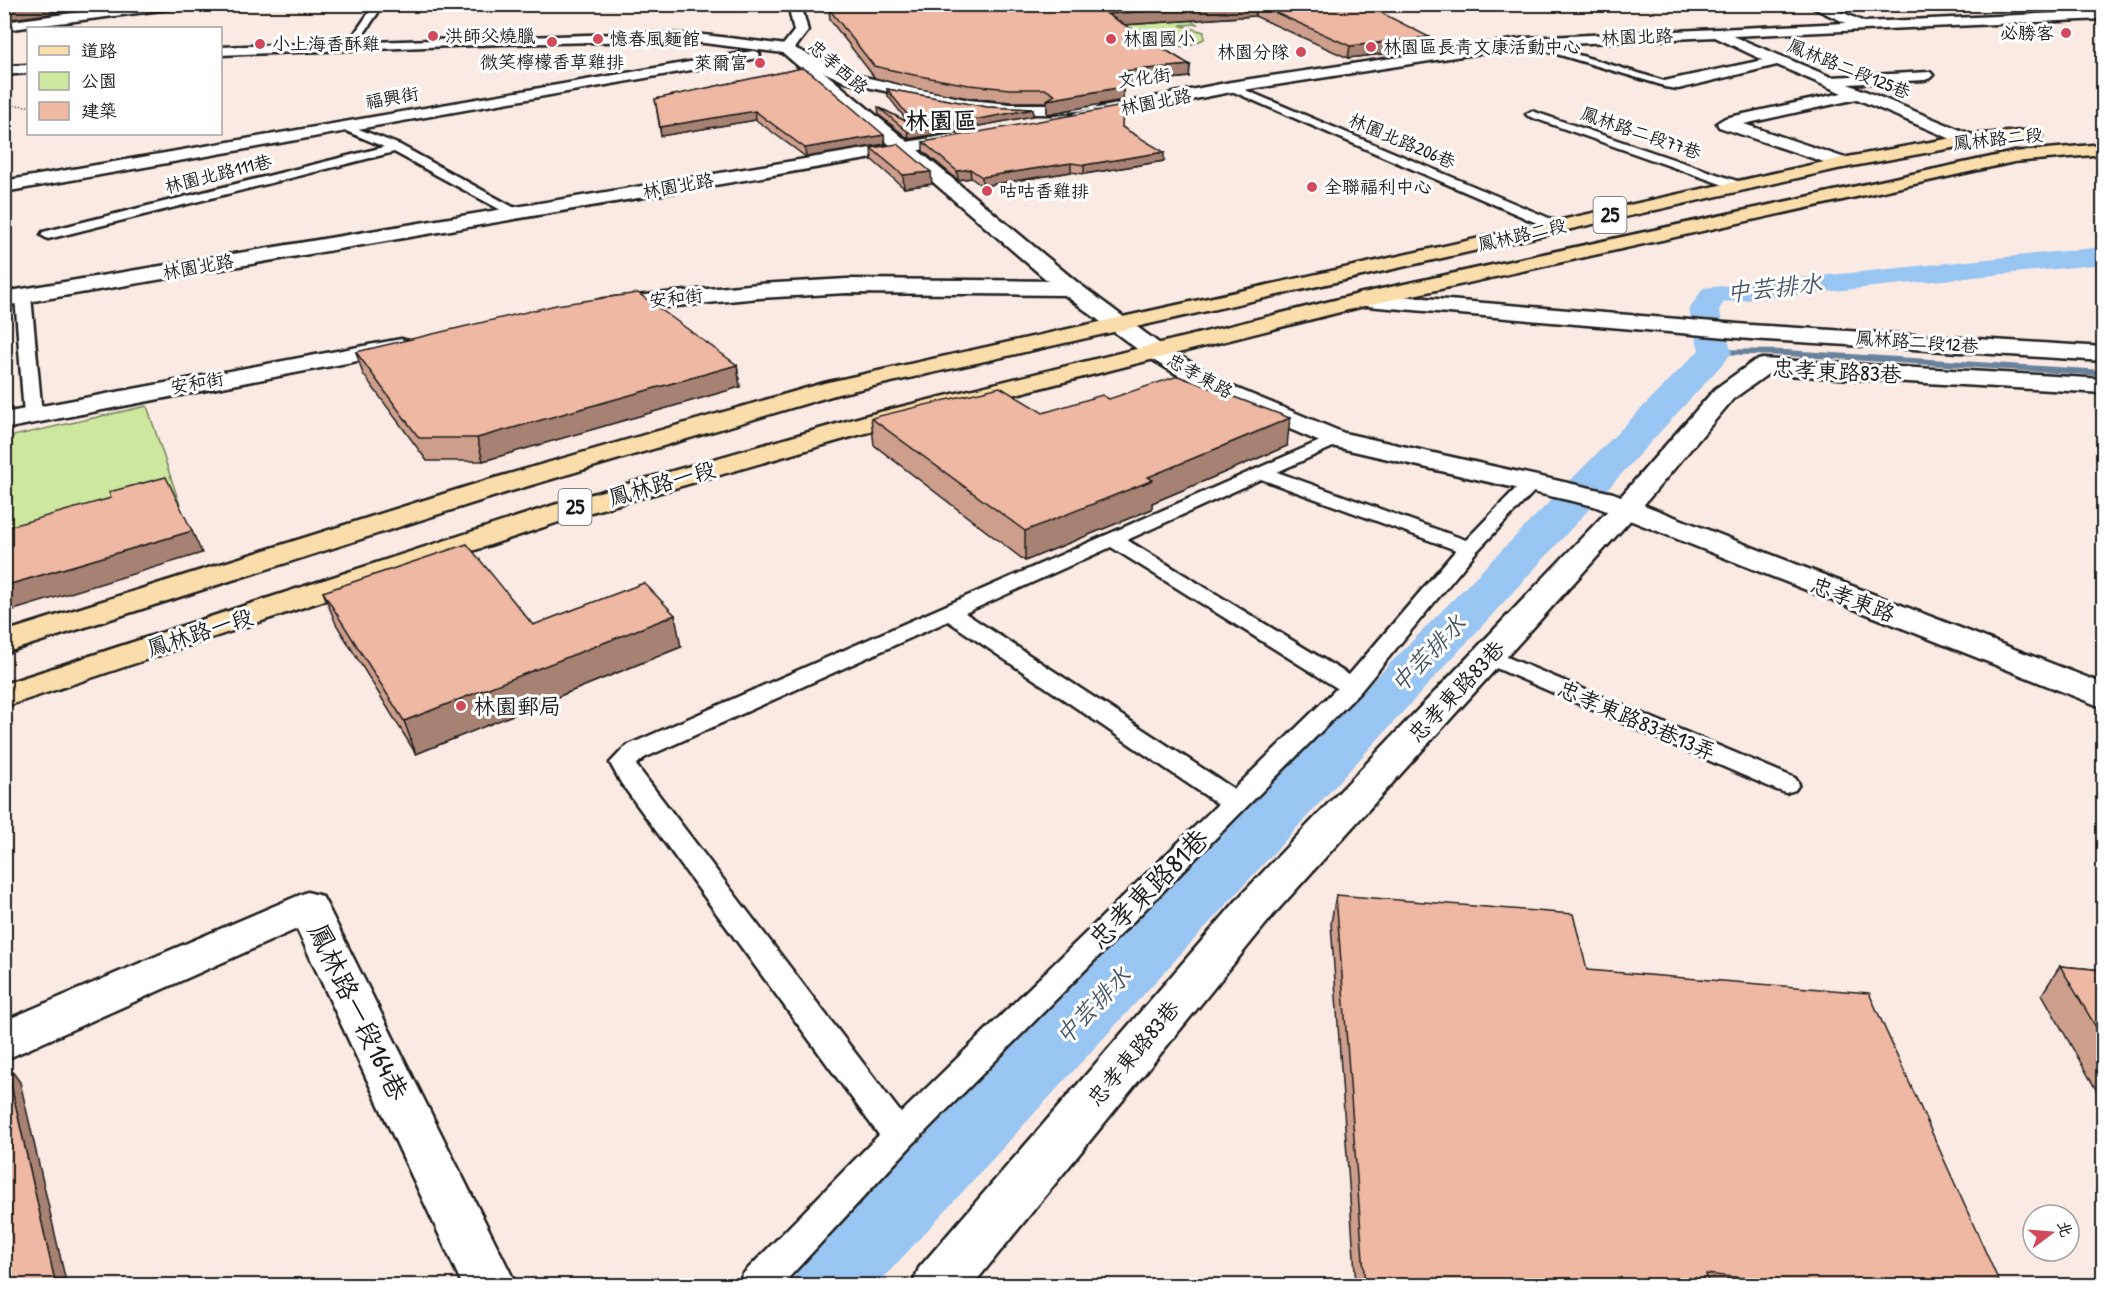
<svg xmlns="http://www.w3.org/2000/svg" width="2108" height="1290" font-family="'Patrick Hand','LXGW WenKai TC',sans-serif">
  <rect width="100%" height="100%" fill="#faeae3"/>
  <filter id="ink" filterUnits="userSpaceOnUse"><feTurbulence type="fractalNoise" baseFrequency=".0167" numOctaves="2"/><feDisplacementMap in="SourceGraphic" scale="12" xChannelSelector="R" yChannelSelector="G"/><feConvolveMatrix kernelMatrix="1 2 1 2 8 2 1 2 1" color-interpolation-filters="sRGB"/></filter>
  <g filter="url(#ink)">
    <g fill="#cde79e" stroke="#74825d" stroke-width="1.5">
      <path d="M1190 20 1197 24 1180 25 1204 32V39L1188 46 987 61 900 38Z"/>
      <path d="M147 406 180 505 5 559 4 438Z"/>
    </g>
    <g fill="none" stroke-linecap="round" stroke-linejoin="round">
      <path fill="#67819c" fill-rule="evenodd" d="M1716 349 1786 350 2104 370V376L1786 356 1713 354V350Z"/>
      <path fill="#99c5f2" fill-rule="evenodd" d="M2104 247V264L1724 302 1719 310 1732 352 1727 359 876 1286H791L801 1261 1699 350 1689 310 1703 288Z"/>
      <g stroke="#1c1c1c" stroke-width="5">
        <g id="service">
          <path d="M375 4H384L354 48H348L346 46Z"/>
          <path d="M1523 40H1529L1674 84 1665 86 1523 44Z"/>
          <path d="M1231 84 1563 224 1565 227 1558 231 1553 230 1227 89 1226 87Z"/>
          <path d="M1532 111 1743 183 1745 186 1739 190 1735 189 1528 116 1526 114Z"/>
          <path d="M343 123 400 145 524 213 517 217 512 216 394 152 48 239 41 235 43 232 384 147 339 128 337 126Z"/>
          <path d="M23 291 31 296 42 415 39 419H27L24 415 15 296Z"/>
          <path d="M1336 434 1342 435 1345 439 1342 443 1277 472 1466 540 1526 478H1540L1543 482 1476 552 1360 692 911 1146 781 1286H738L743 1274 879 1135 621 783 610 763 626 746ZM1261 479 1456 550 1349 675 1127 540ZM1111 547 1337 688 1234 789 965 613ZM948 621 1218 804 901 1113 636 765 644 758Z"/>
          <path d="M1488 649 1795 778 1799 784 1795 790 1786 793 1777 790 1480 661 1477 656 1480 651Z"/>
        </g>
      </g>
      <g stroke="#1c1c1c" stroke-width="5">
        <g id="minor">
          <path d="M142 4H183L177 8 4 30V22Z"/>
          <path d="M1805 4H1824L1864 22 2104 11V19L1733 36 1831 77 1930 72 1933 75 1930 78 1925 80 1848 84 1975 136 1978 140 1975 144H1963L1857 99 1744 124 1848 159 1851 163 1848 167 1842 168 1719 127 1717 123 1725 118 1842 93 1777 65 1678 89 1664 87 1661 84 1664 81 1763 60 1715 37 1526 46 1231 92 1077 122 1069 117 1077 112 1231 82 1526 38 1846 23Z"/>
          <path d="M650 33 704 35 787 45 855 75 969 100 1010 104H1050L1093 99 1101 104 1093 109 1050 114H1010L969 110 845 82 784 53 704 43 650 41 503 44 220 55V47Z"/>
          <path d="M753 51 758 52 760 55 758 58 4 192V181Z"/>
          <path d="M28 65V73L4 75V66Z"/>
          <path d="M967 132 973 133 976 137 973 141 4 306V292Z"/>
          <path d="M847 279 1070 281 1078 283 1081 288 1078 293 1070 295 847 293 759 298 604 313 596 311 593 306 596 301 604 299 759 284Z"/>
          <path d="M1363 293 1750 325 2104 347V361L1750 339 1355 305 1352 300 1355 295Z"/>
          <path d="M401 339 409 341 413 346 409 351 4 429V413Z"/>
          <path d="M1763 359 2104 379V393L1768 374 1733 399 1635 515 1274 914 972 1286H912L919 1268 1244 892 1615 503 1715 389 1754 361Z"/>
          <path d="M307 892 322 896 328 907 517 1286H463L297 929 4 1060V1021Z"/>
        </g>
      </g>
      <g stroke="#1c1c1c" stroke-width="5">
        <path id="tertiary" d="M788 4H801L808 31 795 48 1078 283 1164 347 1231 386 1344 433 1613 493 2104 684V708L1594 506 1327 445 1213 396 1148 357 1062 293 782 52 780 49 794 31Z"/>
      </g>
      <g stroke="#1c1c1c" stroke-width="5">
        <g id="primary">
          <path d="M2034 130 2040 131 2042 135 2040 139 1969 145 1842 168 838 394 508 492 4 653V632L488 480 824 383 1842 158 1969 135Z"/>
          <path d="M2104 144V154L2014 162 1364 306 886 427 574 517 4 707V684L554 505 868 415 1363 293 2014 152Z"/>
        </g>
      </g>
      <path stroke="#1c1c1c" stroke-width="1.5" stroke-dasharray="1 2" stroke-linecap="butt" d="M11 97V105L28 106"/>
      <use href="#service" fill="#fff" fill-rule="evenodd"/>
      <use href="#minor" fill="#fff" fill-rule="evenodd"/>
      <use href="#tertiary" fill="#fff" fill-rule="evenodd"/>
      <use href="#primary" fill="#faddab" fill-rule="evenodd"/>
    </g>
    <g fill="#cd9e8b" stroke="#1c1c1c" stroke-width="1.5">
      <path d="M886 4H1364L1427 49 1348 58 1255 16 1124 25 1190 65 1189 77 1123 84V100L1047 114V103L1045 102H1010L969 98 914 88 875 78 830 20 829 9Z"/>
      <path d="M802 68 885 144 806 157 756 120 661 136 655 99Z"/>
      <path d="M887 89 987 107 1033 109V116L909 139 879 115 878 107 908 122 888 96Z"/>
      <path d="M1122 127 1164 161 1084 174 1071 172 982 186 971 178 958 180 923 151V142Z"/>
      <path d="M871 148 932 184 904 188 872 160Z"/>
      <path d="M356 352 737 365 740 387 483 461H427L363 374Z"/>
      <path d="M1109 399 1287 446 1152 503V509L1025 561 874 445 871 418 1043 413Z"/>
      <path d="M323 592 533 625 681 647 416 754 336 624Z"/>
      <path d="M1336 895 1587 970 2001 1286H1356L1331 923Z"/>
      <path d="M2060 966 2103 970V1102L2042 994Z"/>
    </g>
    <g fill="#a78171" stroke="#1c1c1c" stroke-width="1.5">
      <path d="M23 4H85L87 9 4 20V7Z"/>
      <path d="M1256 4 1255 16 1107 26V14Z"/>
      <path d="M1429 37 1427 49 1348 58 1350 46Z"/>
      <path d="M1190 65 1189 77 1123 84V71Z"/>
      <path d="M1123 87V100L1047 114V100Z"/>
      <path d="M1033 109V116L909 139 908 132Z"/>
      <path d="M755 111 756 120 661 136 660 127Z"/>
      <path d="M884 135 885 144 806 157 805 148Z"/>
      <path d="M1164 152V161L1084 174V165Z"/>
      <path d="M1071 163V172L982 186V177Z"/>
      <path d="M970 169 971 178 958 180 957 171Z"/>
      <path d="M931 172 932 184 904 188 903 175Z"/>
      <path d="M737 365 740 387 483 461 477 438Z"/>
      <path d="M1290 418 1287 446 1152 503V509L1025 561V531L1148 477Z"/>
      <path d="M192 531 202 553 4 613V586Z"/>
      <path d="M675 615 681 647 416 754 404 721Z"/>
      <path d="M6 1063 20 1082 67 1286H56Z"/>
    </g>
    <g fill="#eeb8a2" stroke="#1c1c1c" stroke-width="1.5">
      <path d="M4 4H23L4 7Z"/>
      <path d="M886 4H1254L1107 14 1190 65 1123 71V87L1047 100 1055 95 1045 89H1010L969 85 914 75 874 66 829 9Z"/>
      <path d="M1256 4H1364L1429 37 1350 46Z"/>
      <path d="M802 68 810 72 884 135 805 148 755 111 660 127 655 99Z"/>
      <path d="M887 89 987 107 1033 109 908 132 878 107 917 127Z"/>
      <path d="M1123 106 1122 127 1164 152 1084 165 1071 163 982 177 970 169 957 171 923 142Z"/>
      <path d="M898 144 931 172 903 175 871 148Z"/>
      <path d="M638 293 737 365 477 438H419L356 352 556 305Z"/>
      <path d="M1178 376 1290 418 1148 477 1153 480 1025 531 871 418 1000 387 1043 413 1102 395 1109 399Z"/>
      <path d="M166 477 192 531 4 586V528L111 498 109 492Z"/>
      <path d="M467 544 533 625 644 583 675 615 404 721 323 592Z"/>
      <path d="M1336 895 1573 914 1587 970 1869 993 2001 1286H1820L1706 1274 1709 1286H1365Z"/>
      <path d="M2060 966 2103 970V1039Z"/>
      <path d="M6 1063 56 1286H4V1064Z"/>
    </g>
  </g>
  <g fill="#d1495b" stroke="#fff" stroke-width="2">
    <circle cx="2066" cy="33" r="6"/>
    <circle cx="433" cy="36" r="6"/>
    <circle cx="598" cy="39" r="6"/>
    <circle cx="1111" cy="39" r="6"/>
    <circle cx="552" cy="42" r="6"/>
    <circle cx="260" cy="44" r="6"/>
    <circle cx="1371" cy="47" r="6"/>
    <circle cx="1301" cy="52" r="6"/>
    <circle cx="760" cy="63" r="6"/>
    <circle cx="1312" cy="187" r="6"/>
    <circle cx="987" cy="191" r="6"/>
    <circle cx="461" cy="706" r="6"/>
  </g>
  <g text-anchor="middle" stroke-width="6" stroke-linejoin="round" paint-order="stroke">
    <g font-size="18" fill="#1c1c1c" stroke="#fff" text-anchor="start">
      <text x="2054" y="39" text-anchor="end">必勝客</text>
      <text x="445" y="42">洪師父燒臘</text>
      <text x="610" y="45">憶春風麵館</text>
      <text x="1123" y="45">林園國小</text>
      <text x="272" y="50">小上海香酥雞</text>
      <text x="1383" y="53">林園區長青文康活動中心</text>
      <text x="1289" y="58" text-anchor="end">林園分隊</text>
      <text x="552" y="68" text-anchor="middle">微笑檸檬香草雞排</text>
      <text x="748" y="69" text-anchor="end">萊爾富</text>
      <text x="1324" y="193">全聯福利中心</text>
      <text x="999" y="197">咕咕香雞排</text>
    </g>
    <g font-size="18" fill="#1c1c1c" stroke="#fff">
      <text transform="translate(1637 37) rotate(-2)" y="6">林園北路</text>
      <text transform="translate(838 67) rotate(41)" y="6">忠孝西路</text>
      <text transform="translate(1849 69) rotate(22)" y="6">鳳林路二段125巷</text>
      <text transform="translate(1144 78) rotate(-7)" y="6">文化街</text>
      <text transform="translate(392 98) rotate(-10)" y="6">福興街</text>
      <text transform="translate(1156 102) rotate(-11)" y="6">林園北路</text>
      <text transform="translate(1641 133) rotate(19)" y="6">鳳林路二段77巷</text>
      <text transform="translate(1998 139) rotate(-6)" y="6">鳳林路二段</text>
      <text transform="translate(1402 141) rotate(23)" y="6">林園北路206巷</text>
      <text transform="translate(218 174) rotate(-14)" y="6">林園北路111巷</text>
      <text transform="translate(678 186) rotate(-10)" y="6">林園北路</text>
      <text transform="translate(1522 235) rotate(-13)" y="6">鳳林路二段</text>
      <text transform="translate(198 267) rotate(-10)" y="6">林園北路</text>
      <text transform="translate(676 298) rotate(-6)" y="6">安和街</text>
      <text transform="translate(1917 342) rotate(4)" y="6">鳳林路二段12巷</text>
      <text transform="translate(1200 376) rotate(29)" y="6">忠孝東路</text>
      <text transform="translate(197 383) rotate(-10)" y="6">安和街</text>
    </g>
    <g fill="#fff" stroke="#606060" stroke-width="1.5">
      <rect x="1593.5" y="197" width="33" height="36" rx="4.5"/>
      <rect x="558.5" y="489" width="33" height="36" rx="4.5"/>
    </g>
    <g font-size="21" font-weight="bold" fill="#1c1c1c">
      <text x="1610" y="222">25</text>
      <text x="575" y="514">25</text>
    </g>
    <g font-size="22" fill="#1c1c1c" stroke="#fff">
      <text transform="translate(1837 371) rotate(3)" y="8">忠孝東路83巷</text>
      <text transform="translate(662 483) rotate(-16)" y="8">鳳林路一段</text>
      <text transform="translate(1853 599) rotate(21)" y="8">忠孝東路</text>
      <text transform="translate(200 632) rotate(-18)" y="8">鳳林路一段</text>
      <text transform="translate(1456 691) rotate(-47)" y="8">忠孝東路83巷</text>
      <text transform="translate(1637 720) rotate(23)" y="8">忠孝東路83巷13弄</text>
      <text transform="translate(1133 1053) rotate(-50)" y="8">忠孝東路83巷</text>
    </g>
    <g font-size="22" fill="#1c1c1c" stroke="#fff" text-anchor="start">
      <text x="473" y="714">林園郵局</text>
    </g>
    <g font-size="24" font-weight="bold" fill="#1c1c1c" stroke="#fff">
      <text x="941" y="129">林園區</text>
    </g>
    <g font-size="24" font-style="italic" fill="#485767" stroke="#fff">
      <text transform="translate(1774 288) rotate(-6)" y="8">中芸排水</text>
      <text transform="translate(1428 654) rotate(-46)" y="8">中芸排水</text>
      <text transform="translate(1093 1006) rotate(-46)" y="8">中芸排水</text>
    </g>
    <g font-size="27" fill="#1c1c1c" stroke="#fff">
      <text transform="translate(1149 889) rotate(-45)" y="9">忠孝東路81巷</text>
      <text transform="translate(358 1012) rotate(64)" y="9">鳳林路一段164巷</text>
    </g>
  </g>
  <rect width="2108" height="1290" fill="none" stroke="#fff" stroke-width="24"/>
  <rect x="12" y="12" width="2084" height="1266" fill="none" stroke="#1c1c1c" stroke-width="2" filter="url(#ink)"/>
  <rect x="27" y="27" width="195" height="108" fill="#ffffff" stroke="#a4a4a4" stroke-width="1.5"/>
  <rect x="39" y="46" width="30" height="9" fill="#faddab" stroke="#a4a4a4" stroke-width="1.5"/>
  <text x="81" y="57" font-size="18" fill="#1c1c1c">道路</text>
  <rect x="39" y="72" width="30" height="18" fill="#cde79e" stroke="#a4a4a4" stroke-width="1.5"/>
  <text x="81" y="87" font-size="18" fill="#1c1c1c">公園</text>
  <rect x="39" y="102" width="30" height="18" fill="#eeb8a2" stroke="#a4a4a4" stroke-width="1.5"/>
  <text x="81" y="117" font-size="18" fill="#1c1c1c">建築</text>
  <g transform="translate(2051 1233) rotate(74)"><circle r="28" fill="#ffffff" stroke="#a4a4a4" stroke-width="1.5"/>
  <path d="M0-4.5L10 22L0 15L-10 22Z" fill="#d1495b"/>
  <text y="-9" font-size="16" font-weight="bold" text-anchor="middle" fill="#1c1c1c">北</text>
  </g>
</svg>
